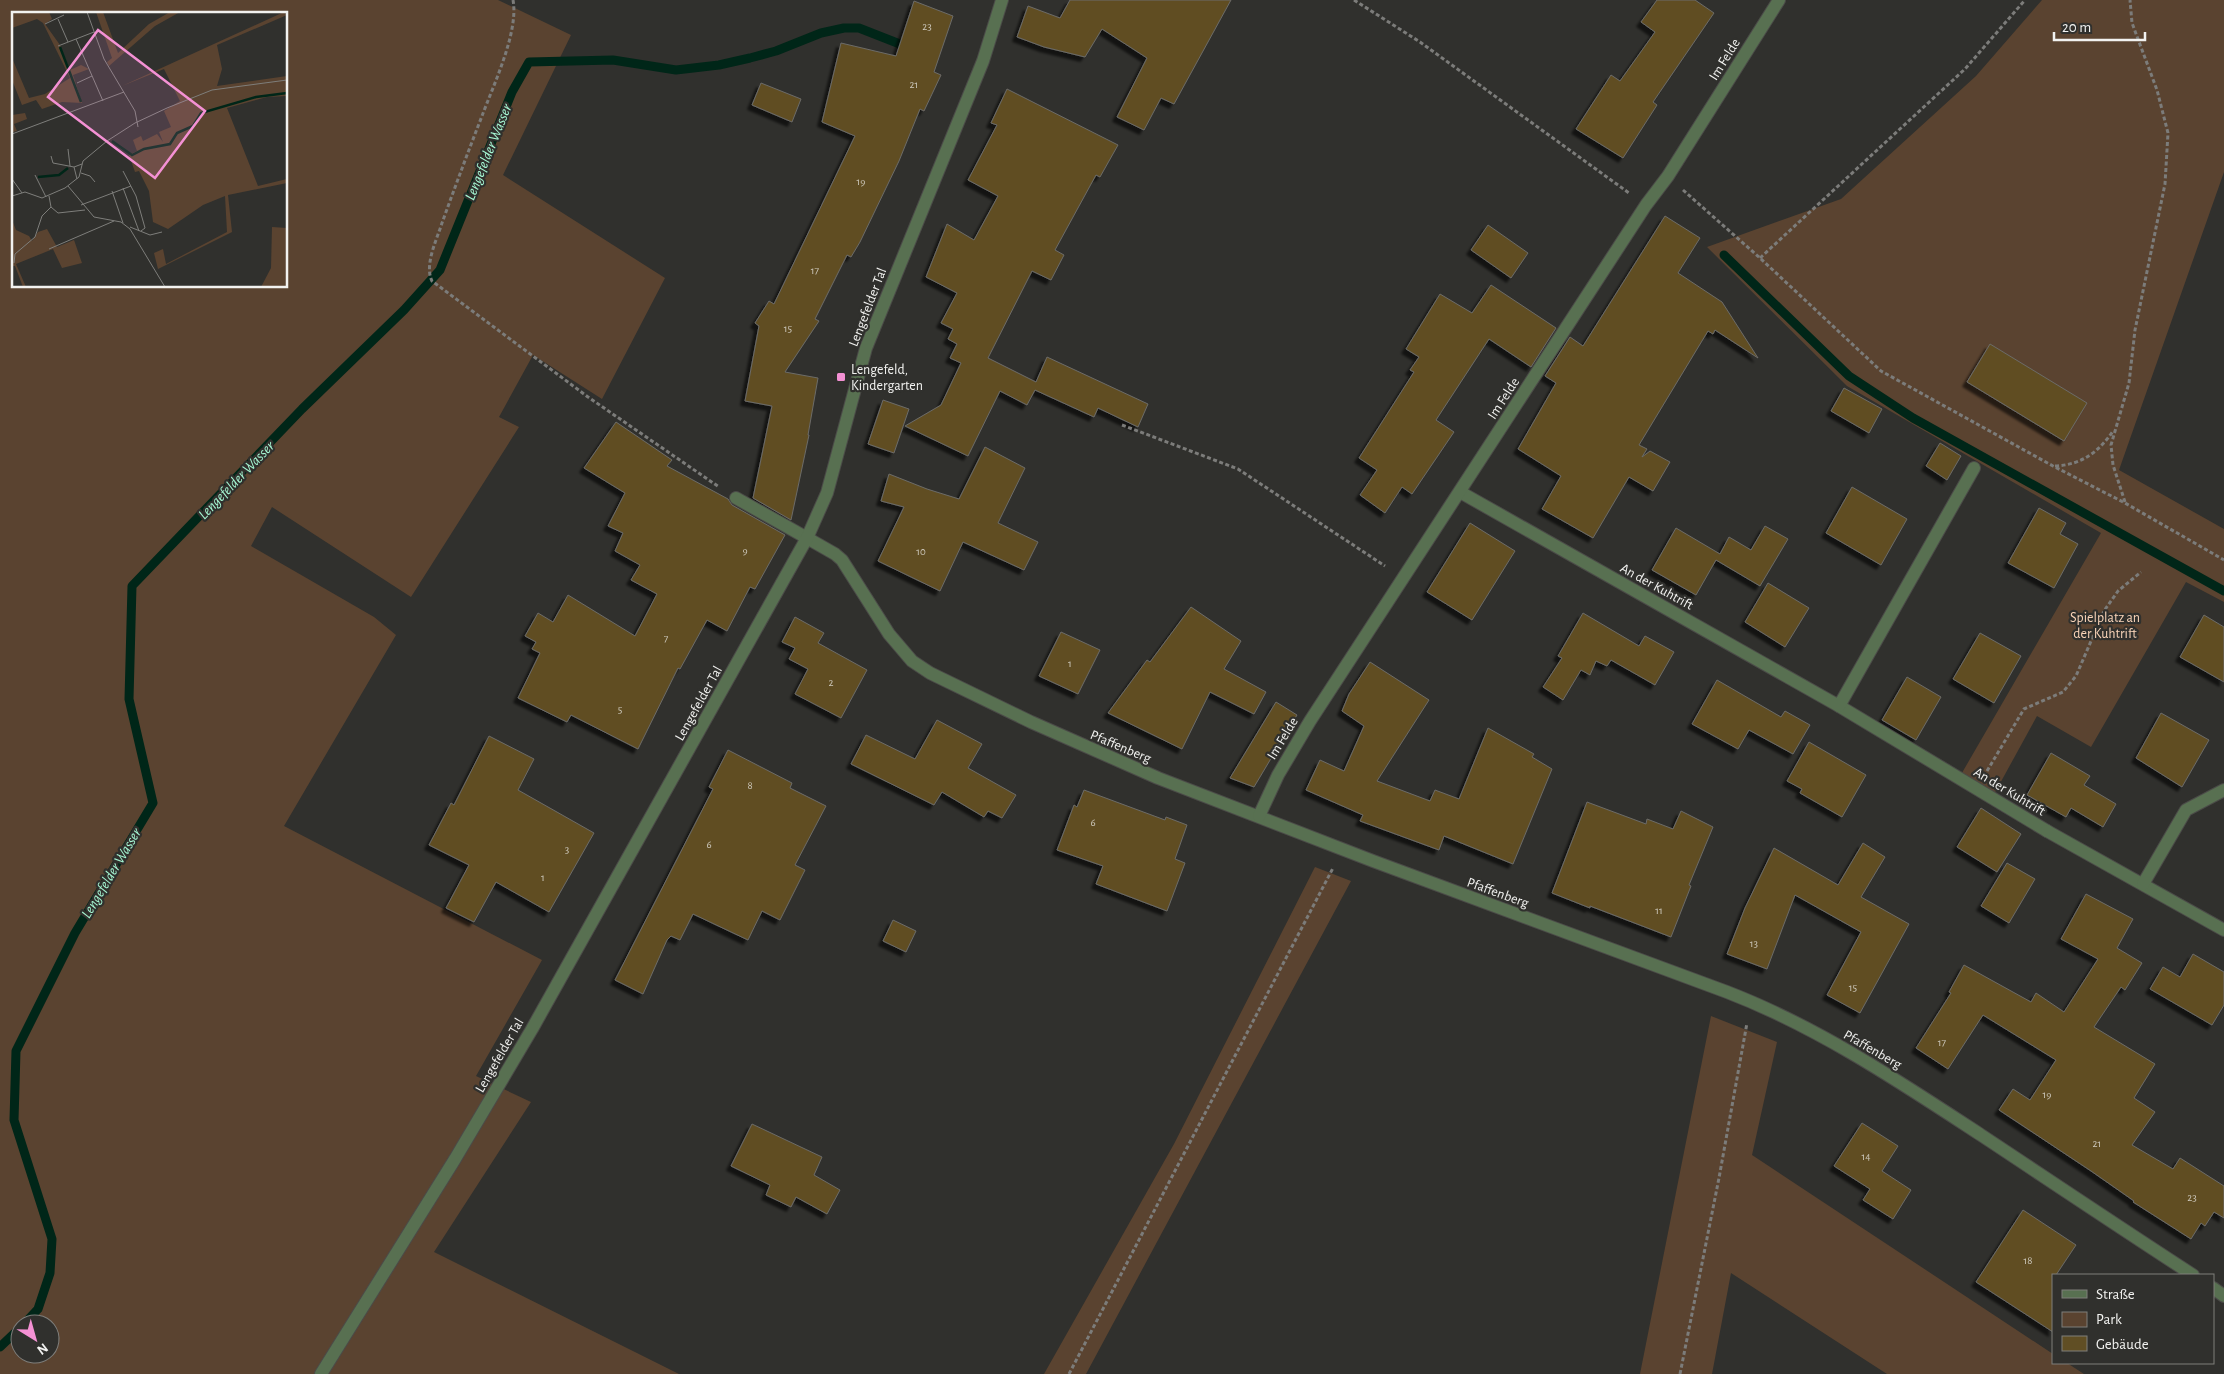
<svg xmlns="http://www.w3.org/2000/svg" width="2224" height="1374" font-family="'Alegreya Sans',sans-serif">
  <defs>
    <filter id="shadow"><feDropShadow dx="-4.5" dy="4.5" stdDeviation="1" flood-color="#0009"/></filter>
  </defs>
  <rect width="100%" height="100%" fill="#30302d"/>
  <g fill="#5a4330" fill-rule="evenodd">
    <path d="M0 0H498L571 35 503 175 665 278 602 399 533 355 499 417 519 427 411 597 272 507 251 546 374 617 396 635 284 826 542 960 476 1076 531 1102 434 1252 679 1374H0ZM14 14H286V286H14ZM20 1324H50V1354H20Z"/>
    <path d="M2042 0H2224V172L2119 470 2224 529V602L2186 582 2091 747 2037 716 1992 798 1959 778 2101 533 1847 386 1707 247 1841 199 1976 76Z"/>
    <path d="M1315 867 1351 881 1086 1374H1044L1174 1144Z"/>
    <path d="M1711 1016 1777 1042 1752 1155 2053 1354V1363H2067L2084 1374H1887L1731 1273 1712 1374H1640Z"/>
  </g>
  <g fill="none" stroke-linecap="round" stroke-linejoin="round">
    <g stroke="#002618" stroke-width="9">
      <path d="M1724 255 1849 376 1913 418 2224 591"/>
      <path d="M24 1324 38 1309 50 1273 52 1239 14 1120 16 1051 75 933 153 803 129 699 132 586 302 409 404 310 440 270 512 92 529 62 613 60 676 70 719 65 750 58 776 51 821 33 844 28H859L910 48"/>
      <path d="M0 1347 20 1328"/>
    </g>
  </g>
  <g fill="#604e24" stroke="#6c6b68" filter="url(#shadow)">
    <path d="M1070 0H1231L1174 104 1161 98 1144 130 1117 117 1147 58 1102 29 1085 57 1044 47 1017 37 1028 6 1060 18Z"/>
    <path d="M1657 0H1695L1714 13 1653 102 1657 105 1623 158 1576 129 1611 75 1620 81 1655 32 1641 22Z"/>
    <path d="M914 1 953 16 934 72 941 75 924 111 920 109 899 161 860 242 851 257 847 255 815 319 819 321 785 372 818 378 808 435H809L791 520 753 498 772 406 745 401 759 326 755 323 769 301 774 304 855 136 822 122 841 43 896 56Z"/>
    <path d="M761 83 801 99 792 122 752 105Z"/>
    <path d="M1007 89 1118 145 1100 177 1096 175 1055 250 1064 255 1051 280 1032 271 988 358 1036 382 1047 357 1148 404 1138 427 1098 408 1094 417 1035 390 1027 405 1000 391 968 456 905 426 941 405 961 363 950 358 957 344 948 339 953 329 941 323 957 293 926 277 947 224 974 240 998 196 968 180 997 125 991 123Z"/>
    <path d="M1665 216 1700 238 1678 273 1722 302 1758 358 1715 330 1713 334 1708 331 1639 445 1647 449 1642 457 1650 451 1670 462 1653 491 1629 477 1593 538 1542 509 1561 476 1518 449 1556 383 1545 376 1570 337 1583 346Z"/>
    <path d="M1488 225 1528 253 1511 278 1471 250Z"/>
    <path d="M1491 285 1556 328 1531 367 1489 339 1436 420 1454 432 1412 494 1402 487 1385 513 1360 495 1377 470 1359 458 1414 372 1410 370 1419 357 1406 349 1440 294 1472 313Z"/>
    <path d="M1990 344 2087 403 2064 441 1967 382Z"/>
    <path d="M1844 388 1882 409 1869 433 1831 411Z"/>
    <path d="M883 400 909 409 894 453 868 444Z"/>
    <path d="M616 422 672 460 667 466 728 499 732 505 785 535 755 589 750 587 727 631 707 620 680 669 678 668 638 749 571 715 567 722 518 698 540 653 532 649 536 642 525 636 538 613 553 622 568 595 635 636 657 594 631 580 640 565 615 551 623 533 608 526 625 493 584 468Z"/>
    <path d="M1940 443 1961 456 1947 480 1926 466Z"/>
    <path d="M985 447 1025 468 998 523 1038 542 1024 570 963 542 940 591 878 561 904 507 881 501 889 474 927 489 959 499Z"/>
    <path d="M1852 487 1907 519 1881 565 1826 533Z"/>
    <path d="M2039 508 2066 523 2060 534 2078 544 2054 588 2008 563Z"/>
    <path d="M1470 523 1515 551 1472 620 1427 592Z"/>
    <path d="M1765 526 1788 539 1760 586 1716 560 1696 595 1652 570 1676 528 1720 554 1729 537 1751 550Z"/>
    <path d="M1768 583 1809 608 1785 647 1745 622Z"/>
    <path d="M1191 607 1241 641 1224 669 1266 692 1254 714 1210 692 1182 749 1108 713 1147 660 1150 662Z"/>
    <path d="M1583 613 1639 646 1645 636 1674 652 1655 685 1611 660 1607 666 1596 661 1590 675 1581 670 1563 700 1543 687 1562 658 1558 656Z"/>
    <path d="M2204 615 2224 627V682L2180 657Z"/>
    <path d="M795 617 824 633 818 643 867 670 841 718 795 694 808 669 789 659 795 648 782 642Z"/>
    <path d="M1061 632 1100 650 1078 694 1039 676Z"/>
    <path d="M1980 633 2021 656 1994 703 1953 679Z"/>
    <path d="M1370 662 1429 700 1377 781 1430 801 1435 790 1459 799 1488 728 1534 754 1532 757 1552 769 1513 864 1444 836 1439 850 1360 821 1363 815 1306 790 1320 760 1344 771 1364 726 1342 711 1349 694Z"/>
    <path d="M1907 677 1941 697 1916 740 1882 720Z"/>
    <path d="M1717 680 1781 717 1785 711 1810 725 1793 754 1749 730 1738 749 1692 724Z"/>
    <path d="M1276 702 1297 715 1254 787 1230 778Z"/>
    <path d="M2161 713 2209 740 2182 787 2136 758Z"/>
    <path d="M937 720 982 744 968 768 1016 795 1002 818 988 811 984 817 942 792 934 805 851 764 866 735 915 759Z"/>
    <path d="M489 736 534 759 518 790 594 833 549 912 496 882 474 922 446 908 469 865 429 845 451 803 454 805Z"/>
    <path d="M1809 742 1866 775 1842 817 1800 793 1802 789 1787 781Z"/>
    <path d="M728 750 792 783 790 788 826 806 795 865 805 870 780 920 762 911 748 940 693 914 680 940 671 936 667 940 643 994 615 980 713 789 709 787Z"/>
    <path d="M2051 753 2090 776 2084 785 2116 804 2103 827 2071 808 2066 817 2027 795Z"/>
    <path d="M1084 790 1165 820 1166 817 1187 825 1175 859 1185 863 1167 911 1096 884 1103 866 1057 850 1074 805 1077 807Z"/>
    <path d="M1587 802 1646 824 1647 819 1673 829 1681 811 1713 827 1689 885 1691 886 1671 937 1590 906V908L1552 893Z"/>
    <path d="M1981 808 2021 834 1997 872 1957 847Z"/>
    <path d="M1863 843 1885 857 1861 897 1909 924 1860 1013 1827 995 1861 932 1795 895 1767 969 1727 954 1745 908 1774 848 1838 885Z"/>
    <path d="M2007 863 2035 879 2009 923 1981 906Z"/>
    <path d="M2086 894 2133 919 2117 948 2142 963 2125 990 2121 987 2094 1027 2155 1064 2134 1098 2155 1112 2132 1145 2173 1169 2180 1158 2224 1186V1218L2214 1212 2205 1226 2201 1223 2191 1239 2133 1202 2134 1201 2091 1171 1999 1110 2013 1089 2030 1100 2056 1060 1983 1015 1948 1069 1916 1048 1951 993 1949 992 1964 965 2031 1002 2036 993 2064 1012 2098 959 2061 939Z"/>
    <path d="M893 920 916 931 906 952 883 941Z"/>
    <path d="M2193 954 2224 972V1005L2212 1025 2150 989 2163 967 2180 977Z"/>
    <path d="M1862 1123 1898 1146 1882 1171 1911 1190 1893 1219 1863 1200 1870 1189 1834 1166Z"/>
    <path d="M752 1124 822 1157 814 1175 840 1190 827 1214 796 1197 791 1207 766 1195 770 1185 731 1166Z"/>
    <path d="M2023 1210 2076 1245 2056 1275H2053V1332L1976 1282Z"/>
  </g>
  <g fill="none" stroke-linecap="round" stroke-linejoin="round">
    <g stroke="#4b4b48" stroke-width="14">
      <path id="service" d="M736 498 807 538"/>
    </g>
    <g stroke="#4b4b48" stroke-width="14">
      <path id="pedestrian" d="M1839 706 2047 831"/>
    </g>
    <g stroke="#4b4b48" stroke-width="14">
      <g id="minor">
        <path d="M1460 492 1839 706 1974 468"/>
        <path d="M807 538 835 554 842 560 889 634 912 661 930 673 1031 722 1158 778 1373 861 1727 992C1818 1027 1900 1082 1981 1135 2052 1182 2122 1229 2193 1275"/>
        <path d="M1259 816 1278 775 1310 721 1646 205 1668 176 1779 0"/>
        <path d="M2047 831 2224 930"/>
        <path d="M2143 884 2186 810 2224 790"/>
        <path d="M2213 1288 2224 1296"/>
      </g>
    </g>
    <g stroke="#4b4b48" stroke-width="14">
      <path id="tertiary" d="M321 1374 455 1159 532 1029 807 538 827 493 866 348 983 61 1002 0"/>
    </g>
    <g stroke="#7c7c7a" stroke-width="3" stroke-dasharray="4 2.5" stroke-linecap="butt">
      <path d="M513 0C519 32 493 86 482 116 468 152 455 187 442 223 437 239 424 265 432 281L588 397 719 487"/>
      <path d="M1354 0 1420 42 1629 193"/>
      <path d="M1683 190 1760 258 1881 371 2053 466 2125 503 2224 560"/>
      <path d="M1760 258 1965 69 2025 0"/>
      <path d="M1122 425 1238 469 1385 566"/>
      <path d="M2055 466C2081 465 2099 452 2113 431"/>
      <path d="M2125 502 2113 465 2111 445 2129 383 2135 330 2165 184 2168 133 2157 90 2132 23 2130 0"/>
      <path d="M1987 771 2024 709 2063 692 2076 676 2104 611 2118 591 2141 572"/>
      <path d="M1069 1374 1333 868"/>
      <path d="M1680 1374 1719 1178 1747 1023"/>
    </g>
    <use href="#service" stroke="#587051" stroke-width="12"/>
    <use href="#pedestrian" stroke="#587051" stroke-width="12"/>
    <use href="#minor" stroke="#587051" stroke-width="12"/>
    <use href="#tertiary" stroke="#587051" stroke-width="12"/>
  </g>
  <rect fill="#f491d4" stroke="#30302d" stroke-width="2" x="836" y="372" width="10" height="10" rx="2.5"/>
  <g text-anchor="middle" stroke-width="4.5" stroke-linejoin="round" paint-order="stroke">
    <g font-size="11" fill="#cec9bd">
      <text x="927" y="30">23</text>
      <text x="914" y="88">21</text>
      <text x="861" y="185">19</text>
      <text x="815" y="274">17</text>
      <text x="788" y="332">15</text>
      <text x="745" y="554">9</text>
      <text x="921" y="555">10</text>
      <text x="666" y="642">7</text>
      <text x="1070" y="667">1</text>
      <text x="831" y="686">2</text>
      <text x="620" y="713">5</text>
      <text x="750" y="789">8</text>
      <text x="1093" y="826">6</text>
      <text x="709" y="848">6</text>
      <text x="567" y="853">3</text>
      <text x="543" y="881">1</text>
      <text x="1659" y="914">11</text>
      <text x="1754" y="947">13</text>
      <text x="1853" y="991">15</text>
      <text x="1942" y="1046">17</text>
      <text x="2047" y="1098">19</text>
      <text x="2097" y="1147">21</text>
      <text x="1866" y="1160">14</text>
      <text x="2192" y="1201">23</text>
      <text x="2028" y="1264">18</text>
    </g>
    <g font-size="14" fill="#f2f2f0" stroke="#30302d">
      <text transform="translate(1724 59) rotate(-58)" y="5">Im Felde</text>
      <text transform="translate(867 307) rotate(-69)" y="5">Lengefelder Tal</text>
      <text transform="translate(1503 398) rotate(-57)" y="5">Im Felde</text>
      <text transform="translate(1657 586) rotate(29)" y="5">An der Kuhtrift</text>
      <text transform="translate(698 703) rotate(-61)" y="5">Lengefelder Tal</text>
      <text transform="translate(1282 738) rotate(-59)" y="5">Im Felde</text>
      <text transform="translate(1121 746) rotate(23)" y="5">Pfaffenberg</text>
      <text transform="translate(2010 791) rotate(31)" y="5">An der Kuhtrift</text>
      <text transform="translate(1498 892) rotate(20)" y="5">Pfaffenberg</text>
      <text transform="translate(1873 1049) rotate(30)" y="5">Pfaffenberg</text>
      <text transform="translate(499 1055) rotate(-60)" y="5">Lengefelder Tal</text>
    </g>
    <g font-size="14" fill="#f2f2f0" stroke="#30302d" text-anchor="start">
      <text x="851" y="374">Lengefeld,<tspan x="851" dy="16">Kindergarten</tspan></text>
    </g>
    <g font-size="14" fill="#f9d4b8" stroke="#30302d">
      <text x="2105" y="622">Spielplatz an<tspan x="2105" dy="16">der Kuhtrift</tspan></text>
    </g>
    <g font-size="15" font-style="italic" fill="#a7f9d5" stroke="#30302d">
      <text transform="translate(488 152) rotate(-68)" y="5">Lengefelder Wasser</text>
      <text transform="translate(236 480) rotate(-46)" y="5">Lengefelder Wasser</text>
      <text transform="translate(111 873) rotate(-59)" y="5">Lengefelder Wasser</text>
    </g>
  </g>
  <g transform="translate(12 12)">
    <rect width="275" height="275" fill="#30302d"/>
    <path d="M0 0H37L40 7 33 12 48 33 58 58 69 53 77 57 61 63 70 91 50 90 30 97 24 88 10 93 0 68V46L17 86 33 82 58 66 31 11 25 7 0 16ZM84 0H91L106 41 137 12 158 0H168L143 14 97 54 95 50 100 46ZM272 0 275 3 205 33 210 57 205 74 275 64V84L255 85 215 96 246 174 275 167V171L216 183 220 220 146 257 142 241 151 237 154 252 215 220 213 184 191 193 156 217 141 210 137 179 127 159 123 160 117 143 125 139 121 128 129 124 131 129 145 122 151 130 147 120 159 115 152 99 168 89 152 57 110 74ZM13 101 15 107 2 112 5 119 1 120 0 103ZM0 208 4 218 17 224 20 229 26 220 35 217 45 235 62 228 70 251 50 256 41 237 4 252 14 275H11L3 254H0ZM260 215 275 216V275H249L259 256Z" fill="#5a4330"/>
    <path fill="none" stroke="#002618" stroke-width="2.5" d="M48 35 69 90M100 129 120 143 132 137 158 132 165 121 181 114 189 101 244 85 275 81M26 165 47 163 56 156"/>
    <path fill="none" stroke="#7e7e7b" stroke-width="1" d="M75 0 92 47 123 99 126 115M46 7 56 30M33 12 52 3M64 27 91 89M46 34 82 20M65 71 80 64M0 122 112 80M56 137 58 154M39 144 41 151 62 155M111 159 124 184 133 216 129 219M69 161 78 164 83 170M23 163 34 185M0 167 10 181M65 167 62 155 70 152M56 174 82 205 109 210 118 217 153 275M111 176 127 219M100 179 111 211M0 184 13 180 30 186 53 176 67 165 71 149 95 129 123 111 155 96 200 78 275 68M69 193 119 174M39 195 46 201 73 198M118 215 138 223 150 220M37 237 102 209M2 251 3 242 23 225 30 204 39 195 37 184"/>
    <path fill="#f491d4" fill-opacity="0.15" stroke="#f491d4" stroke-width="2.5" d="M86 18 193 99 143 166 36 85Z"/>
    <rect width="275" height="275" fill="none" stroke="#f2f2f0" stroke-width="2.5"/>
  </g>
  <rect x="2052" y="1274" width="162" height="90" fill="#30302d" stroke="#7e7e7b"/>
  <rect x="2062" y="1290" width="25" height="8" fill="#587051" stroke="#7e7e7b"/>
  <text x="2096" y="1299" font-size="15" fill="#f2f2f0">Straße</text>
  <rect x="2062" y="1312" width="25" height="15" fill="#5a4330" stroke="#7e7e7b"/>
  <text x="2096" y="1324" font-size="15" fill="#f2f2f0">Park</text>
  <rect x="2062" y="1336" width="25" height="15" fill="#604e24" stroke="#7e7e7b"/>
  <text x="2096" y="1349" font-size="15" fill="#f2f2f0">Gebäude</text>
  <g transform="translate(35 1339) rotate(143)"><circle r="24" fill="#30302d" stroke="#7e7e7b"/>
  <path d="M0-4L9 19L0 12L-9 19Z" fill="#f491d4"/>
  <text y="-8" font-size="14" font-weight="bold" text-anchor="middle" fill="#f2f2f0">N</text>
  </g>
  <path d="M2054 32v8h91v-8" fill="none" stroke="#f2f2f0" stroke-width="2.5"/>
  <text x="2062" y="32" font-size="15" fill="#f2f2f0" stroke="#30302d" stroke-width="4" paint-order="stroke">20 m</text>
</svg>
